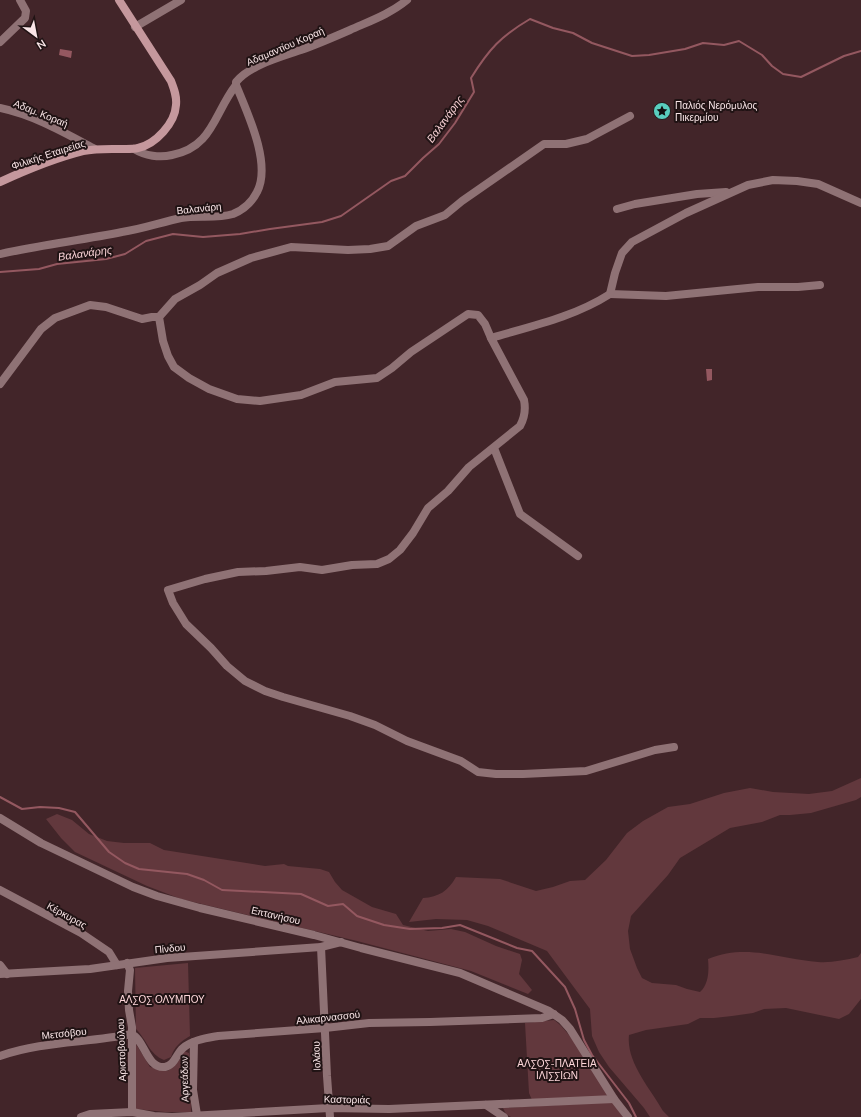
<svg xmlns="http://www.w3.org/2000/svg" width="861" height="1117" font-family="'Nunito Sans',sans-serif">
  <rect width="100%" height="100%" fill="#422529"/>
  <g fill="#62383d">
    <path d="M861 778V797L856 800 811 813 790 815H780L762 822 730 828 680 858 668 875 631 916 628 931 630 949 637 968 642 978 652 983 676 985 687 989 700 992C709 984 709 970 708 959 747 943 780 959 818 962 831 963 845 960 858 957L861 953V999L849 1014 839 1019 786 1008 764 1009 753 1013 732 1016 714 1018H700L688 1024 646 1030 629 1035C626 1062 650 1088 663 1111L669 1117H650L644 1108 609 1067 599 1052 592 1036 590 1009 547 951 488 926 467 920 436 919 409 922 423 898C439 897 448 891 456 877L500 879 536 891 553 887 570 881 585 880 606 860 627 833 643 821 668 807 690 804 724 793 750 788 773 792 809 794 832 791Z"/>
    <path d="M57 814 72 820 89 834 107 841 124 843H150L164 850 265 866 284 864 288 866 320 869 329 872 335 882 342 890 372 907 396 914 403 925 428 931 451 929 465 932 496 946 520 954 522 960 519 974 532 990 528 994 471 971 357 941 181 899 147 886 75 852 61 838 46 819Z"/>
    <path d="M188 963 190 1036C181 1041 174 1047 171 1057L164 1060C149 1054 147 1040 136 1029L135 968Z"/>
    <path d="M554 1020C571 1031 596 1076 608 1095L601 1097 532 1100 529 1093 525 1023Z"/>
    <path d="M136 1044 150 1067 168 1071C175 1065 181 1060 184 1051L189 1053 191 1112H165L136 1109 135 1046Z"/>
    <path d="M613 1102 623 1117H511L506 1114 503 1108Z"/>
  </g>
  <g fill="#945860">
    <path d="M60 49 72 51 71 58 59 55Z"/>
    <path d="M706 369H712V380L707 381Z"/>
  </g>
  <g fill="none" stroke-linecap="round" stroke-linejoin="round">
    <g stroke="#945860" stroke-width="2">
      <path d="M0 272 39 269 57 264 106 259 125 254 146 241 173 234 203 237 240 234 270 229 322 222 341 216 391 181 405 176 423 158 439 144 455 123 474 92 471 78C489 49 501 36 530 19L553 28 573 33 592 43 632 56 649 55 685 49 703 43 724 45 739 41 762 55 772 66 783 74 801 77 844 56 861 51"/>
      <path d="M0 797 22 809 40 807 59 808 75 812 109 852 125 863 139 869 187 874 204 880 222 890 301 894 328 906 343 904 357 916 384 925 410 929 442 928 460 925 517 948 532 951 565 987 575 1009 584 1040 592 1055 629 1103 636 1117"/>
    </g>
    <g stroke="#8f7275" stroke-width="8">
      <path d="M135 27 181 0"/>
      <path d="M0 42 25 18 26 11 20 0"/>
      <path d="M0 108C34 115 65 133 95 149"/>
      <path d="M134 149C145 156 160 158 172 155 213 147 214 113 236 85V82C250 65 281 57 301 50 318 44 334 37 350 30 370 21 390 14 407 0"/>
      <path d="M617 209 635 204 697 194 726 192"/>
      <path d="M0 254C41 245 82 240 122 232 142 229 162 222 181 218 198 215 216 219 233 214 243 210 252 202 257 192 272 164 247 112 236 85"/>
      <path d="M610 294 666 296 758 287H798L820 285"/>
      <path d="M491 338 485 324 478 315 468 314 411 352 392 368 377 378 335 382 301 395 260 401 237 399 209 389 189 378 174 367 168 356 163 341 159 317 175 299 200 285 217 273 251 258 291 247 348 250 370 249 388 246 416 226 445 215 462 201 544 144H566L587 139 630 116"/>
      <path d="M0 384 41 329 55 318 90 305 106 307 142 319 152 317H159"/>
      <path d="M494 448 520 514 578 556"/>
      <path d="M674 747 655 750 586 771 523 774H496L478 772 461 761 407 741 375 725 350 716 283 697 265 691 245 681 227 666 211 648 186 624 173 603 168 590 205 579 238 572 266 571 300 567 322 570 352 565 377 564 389 559 400 550 413 533 428 508 448 491 469 467 520 426C525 417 526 410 524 400L491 338C532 326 574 317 610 294L615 273 622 253 632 242 686 213 748 185 773 180 797 181 818 184 861 203"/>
      <path d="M0 818 41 843 133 887 157 896 200 908 314 935 361 948 460 973 549 1011 562 1020 570 1029 614 1099 628 1117"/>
      <path d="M0 890 81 933 109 952 117 965"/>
      <path d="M321 947 327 1076 330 1117"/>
      <path d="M127 963 130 970 128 991 129 1010 132 1027V1112"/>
      <path d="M0 965 7 974"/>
      <path d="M0 974 90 969 167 958 321 947 341 942"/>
      <path d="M194 1042 193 1090 197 1115"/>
      <path d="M0 1056C42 1041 88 1043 131 1034 145 1039 146 1069 165 1067 175 1065 176 1054 183 1048 192 1040 207 1038 218 1036L325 1028 369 1023 430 1022 542 1018 554 1014"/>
      <path d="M486 1105 504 1117"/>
      <path d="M81 1117 90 1114 132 1112 154 1116 172 1117 329 1108 389 1109 614 1099"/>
    </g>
    <path stroke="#c5989d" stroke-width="8" d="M0 182C26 170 55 158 83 151 97 148 112 149 126 149 130 149 134 149 138 148 156 144 175 123 176 105 177 96 174 89 171 81L119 0"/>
  </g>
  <defs>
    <g id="sight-disc" transform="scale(0.9)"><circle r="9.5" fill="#59cebe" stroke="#201314"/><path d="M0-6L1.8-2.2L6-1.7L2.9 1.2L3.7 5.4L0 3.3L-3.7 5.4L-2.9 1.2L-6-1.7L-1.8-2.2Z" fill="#111"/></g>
  </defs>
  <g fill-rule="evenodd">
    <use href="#sight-disc" x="662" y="111"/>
  </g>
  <g text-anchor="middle" stroke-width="4" stroke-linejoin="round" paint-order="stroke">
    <g font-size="10" fill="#f9e5e7" stroke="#201314">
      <text transform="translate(285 46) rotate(-23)" y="4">Αδαμαντίου Κοραή</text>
      <text transform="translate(41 113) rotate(22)" y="4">Αδαμ. Κοραή</text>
      <text transform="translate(48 154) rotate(-18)" y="4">Φιλικής Εταιρείας</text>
      <text transform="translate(199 208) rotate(-6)" y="4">Βαλανάρη</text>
      <text transform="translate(67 915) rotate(29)" y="4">Κέρκυρας</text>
      <text transform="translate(276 915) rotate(13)" y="4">Επτανήσου</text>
      <text transform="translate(170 948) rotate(-5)" y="4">Πίνδου</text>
      <text transform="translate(328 1017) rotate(-6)" y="4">Αλικαρνασσού</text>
      <text transform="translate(64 1033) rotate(-6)" y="4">Μετσόβου</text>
      <text transform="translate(121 1050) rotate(-92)" y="4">Αριστοβούλου</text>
      <text transform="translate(316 1056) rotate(-92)" y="4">Ιολάου</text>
      <text transform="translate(184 1079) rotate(-91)" y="4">Αργεάδων</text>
      <text transform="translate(347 1099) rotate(1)" y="4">Καστοριάς</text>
    </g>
    <g font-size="10" fill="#f9e5e7" stroke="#201314" text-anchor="start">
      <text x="675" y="109">Παλιός Νερόμυλος<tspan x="675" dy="12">Πικερμίου</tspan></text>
    </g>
    <g font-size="10" fill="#fed7da" stroke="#201314">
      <text x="162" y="1003">ΑΛΣΟΣ ΟΛΥΜΠΟΥ</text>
      <text x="557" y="1067">ΑΛΣΟΣ-ΠΛΑΤΕΙΑ<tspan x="557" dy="12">ΙΛΙΣΣΙΩΝ</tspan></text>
    </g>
    <g font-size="11" font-style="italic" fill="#f6cfd3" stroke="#201314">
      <text transform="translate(445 119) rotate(-54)" y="4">Βαλανάρης</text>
      <text transform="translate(85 253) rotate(-8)" y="4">Βαλανάρης</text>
    </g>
  </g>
  <g transform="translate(36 36) rotate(148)" stroke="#201314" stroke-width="3" paint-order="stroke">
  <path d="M0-3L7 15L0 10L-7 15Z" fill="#f9e5e7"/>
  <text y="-6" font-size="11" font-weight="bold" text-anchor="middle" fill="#f9e5e7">N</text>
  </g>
</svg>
